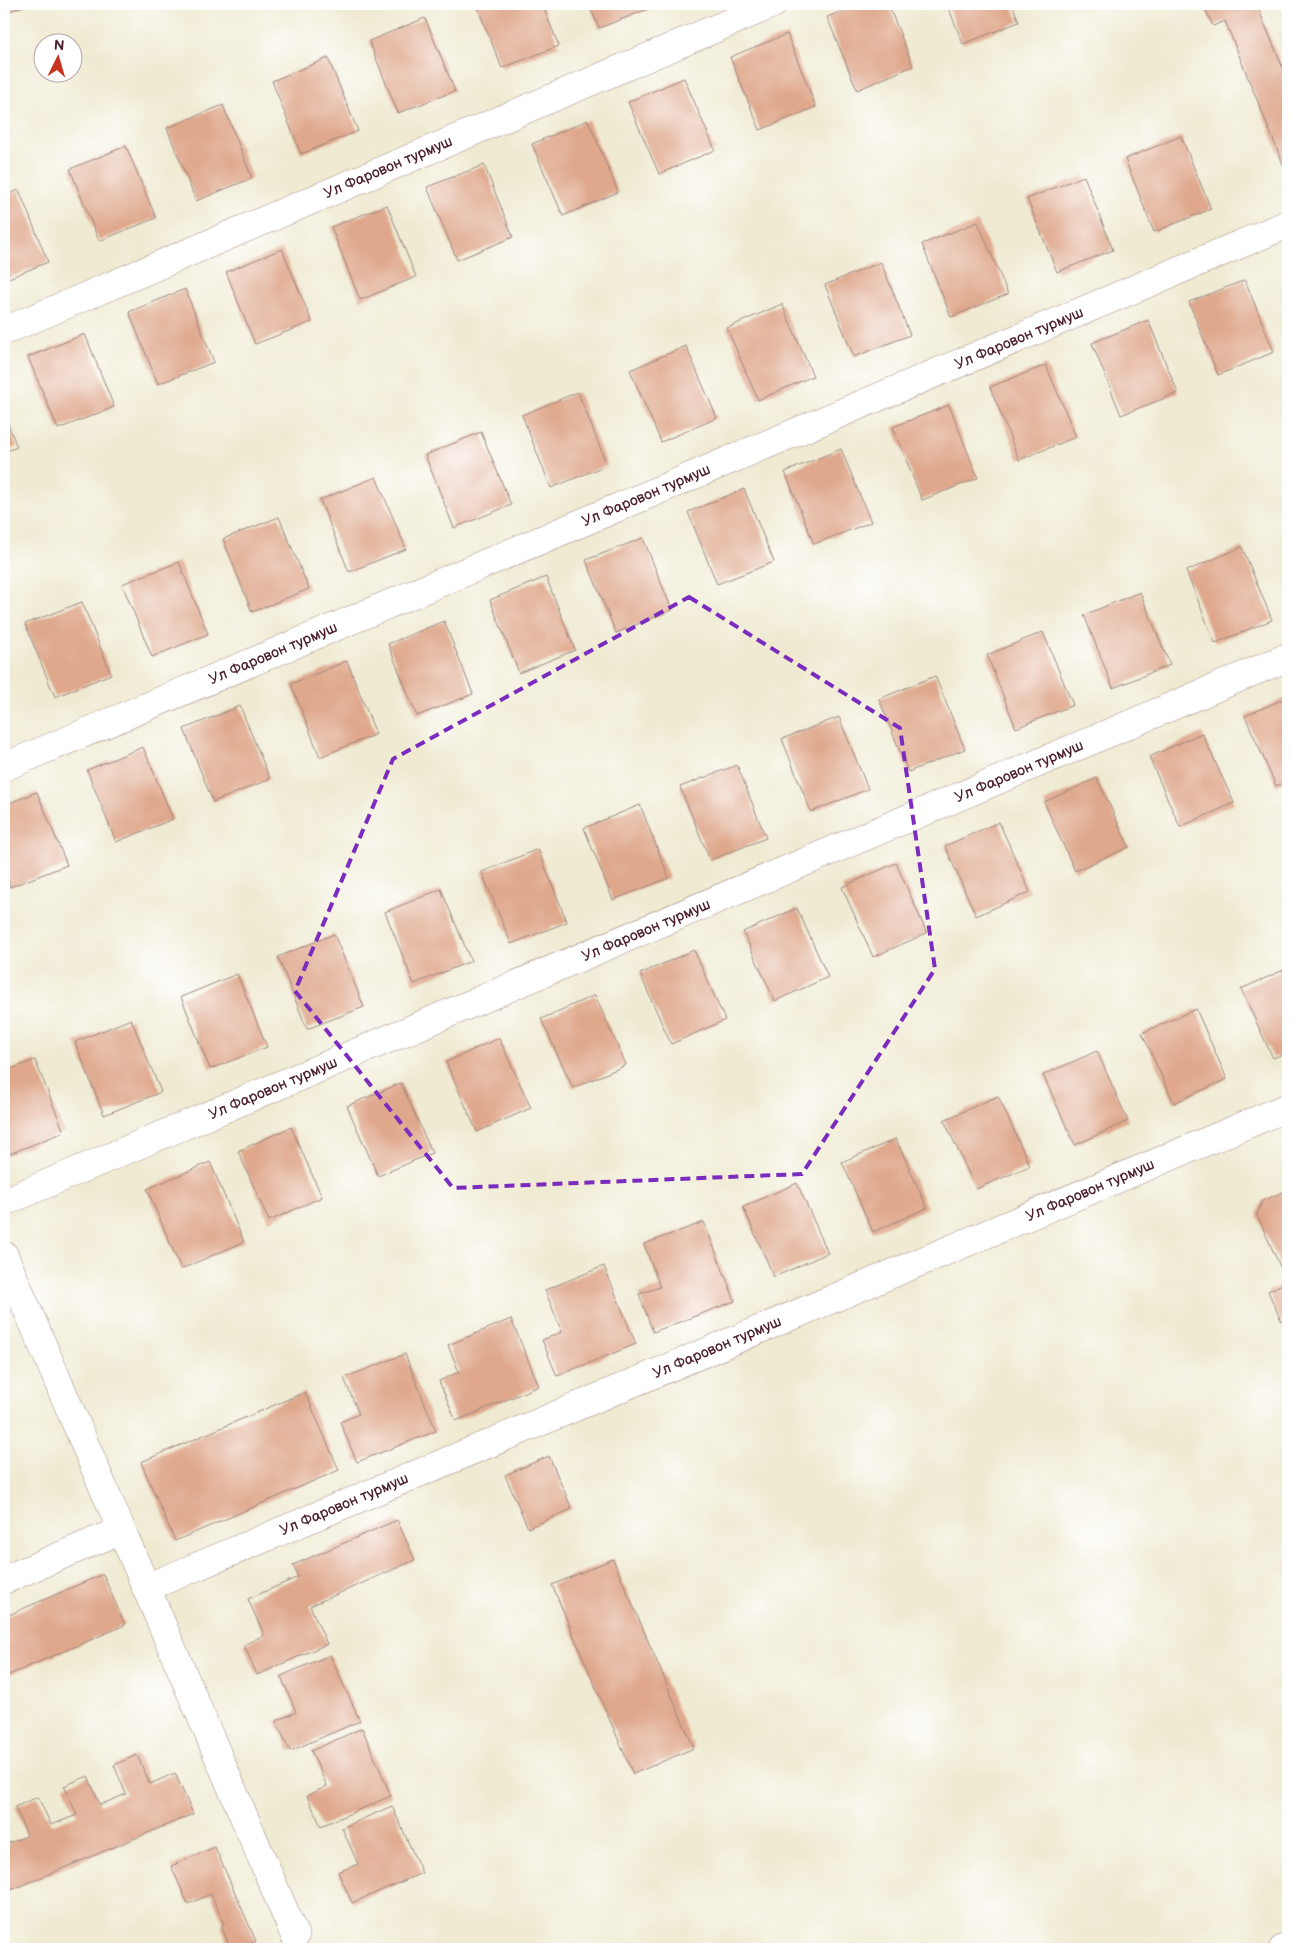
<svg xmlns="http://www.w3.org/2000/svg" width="1292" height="1953" font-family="'Balsamiq Sans',sans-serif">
  <rect width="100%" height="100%" fill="#fff"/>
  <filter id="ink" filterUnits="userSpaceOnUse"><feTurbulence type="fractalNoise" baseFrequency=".02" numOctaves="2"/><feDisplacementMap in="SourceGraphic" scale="10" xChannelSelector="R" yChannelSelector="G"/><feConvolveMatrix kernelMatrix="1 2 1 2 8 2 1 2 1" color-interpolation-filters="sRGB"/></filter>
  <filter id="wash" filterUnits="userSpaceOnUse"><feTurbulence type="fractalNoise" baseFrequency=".0096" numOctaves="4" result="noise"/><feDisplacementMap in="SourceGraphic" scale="20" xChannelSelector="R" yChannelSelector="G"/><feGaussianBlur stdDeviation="1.12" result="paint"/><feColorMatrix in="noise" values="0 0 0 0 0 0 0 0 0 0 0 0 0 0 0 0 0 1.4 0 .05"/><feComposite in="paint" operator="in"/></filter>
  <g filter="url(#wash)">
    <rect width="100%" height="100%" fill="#efead1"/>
    <g id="blocks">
      <g fill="#dfa88c">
        <path d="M4 4H29L5 13Z"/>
        <path d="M476 4H542L559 46 502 68Z"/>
        <path d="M589 4H655L656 6 599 28Z"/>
        <path d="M860 4H888L913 66 857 90 827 17Z"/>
        <path d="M947 4H1012L1019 22 963 44Z"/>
        <path d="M1203 4H1268L1258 8 1288 80V176L1225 21 1213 26Z"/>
        <path d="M425 18 455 91 398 113 369 41Z"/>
        <path d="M787 34 816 107 760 130 730 57Z"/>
        <path d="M328 58 358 131 301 154 272 81Z"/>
        <path d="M684 78 715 150 659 174 628 102Z"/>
        <path d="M223 105 252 178 196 201 167 128Z"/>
        <path d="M588 120 618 192 563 216 532 144Z"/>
        <path d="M1181 136 1211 209 1154 232 1125 159Z"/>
        <path d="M126 146 156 218 99 241 70 169Z"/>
        <path d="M484 165 513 237 457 260 427 187Z"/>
        <path d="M1084 176 1113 250 1057 272 1027 199Z"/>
        <path d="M19 190 48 262 4 280V196Z"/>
        <path d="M387 205 416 277 360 300 331 227Z"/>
        <path d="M978 222 1008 294 951 317 922 244Z"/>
        <path d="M282 249 312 322 255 344 226 272Z"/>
        <path d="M881 262 910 335 854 357 825 285Z"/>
        <path d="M1245 280 1274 352 1218 375 1189 302Z"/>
        <path d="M185 289 214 362 158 384 129 312Z"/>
        <path d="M782 304 813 376 758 400 727 328Z"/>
        <path d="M1148 320 1178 393 1121 415 1092 343Z"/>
        <path d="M85 334 114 407 58 429 28 357Z"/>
        <path d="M686 346 717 418 661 442 630 370Z"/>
        <path d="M1046 365 1076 437 1019 460 990 387Z"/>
        <path d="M578 392 607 465 551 488 522 415Z"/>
        <path d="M949 405 978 478 922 500 893 427Z"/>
        <path d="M4 414 17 447 4 452Z"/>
        <path d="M481 432 511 505 454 528 425 455Z"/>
        <path d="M841 449 871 522 814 544 785 472Z"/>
        <path d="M376 477 406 549 349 572 320 500Z"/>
        <path d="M744 489 774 562 717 584 688 512Z"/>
        <path d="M279 517 309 589 252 612 223 539Z"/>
        <path d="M1288 528V543L1283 530Z"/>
        <path d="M643 538 672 610 616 633 586 560Z"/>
        <path d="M1242 547 1272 620 1215 643 1186 571Z"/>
        <path d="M179 562 208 634 152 657 122 584Z"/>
        <path d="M546 577 575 650 519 673 490 600Z"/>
        <path d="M1140 592 1170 665 1113 688 1084 615Z"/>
        <path d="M82 602 111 674 55 697 25 624Z"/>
        <path d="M444 621 473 694 417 716 388 644Z"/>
        <path d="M1043 632 1073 705 1016 728 987 655Z"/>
        <path d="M347 661 376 734 320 757 291 684Z"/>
        <path d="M935 676 965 749 908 772 879 699Z"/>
        <path d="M1288 697V781L1276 786 1245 716Z"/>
        <path d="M240 706 270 779 213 802 184 729Z"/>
        <path d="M839 717 868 789 811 812 782 739Z"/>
        <path d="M1202 733 1234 803 1180 827 1149 757Z"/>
        <path d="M143 747 173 819 116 842 87 770Z"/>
        <path d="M737 765 766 838 710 860 680 787Z"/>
        <path d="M1097 778 1129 847 1075 871 1044 802Z"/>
        <path d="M37 792 67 865 10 887 4 871V805Z"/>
        <path d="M640 805 669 878 613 900 584 828Z"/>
        <path d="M999 822 1030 892 976 916 945 846Z"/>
        <path d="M538 849 567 922 511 944 482 872Z"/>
        <path d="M896 863 927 933 873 957 842 887Z"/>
        <path d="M441 889 471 961 414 984 385 912Z"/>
        <path d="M797 908 828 977 775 1001 743 932Z"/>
        <path d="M334 934 364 1007 307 1029 278 957Z"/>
        <path d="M694 950 725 1020 671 1044 640 974Z"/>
        <path d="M1288 968V1052L1273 1058 1241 989Z"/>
        <path d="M237 974 267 1047 210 1069 181 997Z"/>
        <path d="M595 995 626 1065 573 1088 541 1019Z"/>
        <path d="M1196 1009 1227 1079 1174 1103 1142 1033Z"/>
        <path d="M131 1019 161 1092 104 1115 75 1042Z"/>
        <path d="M499 1038 531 1108 477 1132 446 1062Z"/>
        <path d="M1097 1051 1128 1121 1075 1145 1043 1075Z"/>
        <path d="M35 1060 64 1132 7 1155 4 1147V1072Z"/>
        <path d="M401 1083 432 1153 378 1176 347 1106Z"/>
        <path d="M998 1096 1030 1166 976 1189 944 1120Z"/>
        <path d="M291 1127 322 1197 269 1221 238 1151Z"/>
        <path d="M896 1139 927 1208 873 1232 842 1162Z"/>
        <path d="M210 1162 244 1242 181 1269 147 1189Z"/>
        <path d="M797 1183 828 1253 774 1277 743 1207Z"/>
        <path d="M1288 1190V1318L1281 1321 1268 1291 1287 1282 1257 1215 1262 1201Z"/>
        <path d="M704 1222 735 1301 653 1332 639 1294 660 1287 644 1244Z"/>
        <path d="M604 1266 636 1344 557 1376 542 1340 562 1332 545 1290Z"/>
        <path d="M511 1319 539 1386 456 1421 439 1381 459 1372 448 1345Z"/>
        <path d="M405 1354 436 1431 357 1462 340 1422 359 1414 344 1378Z"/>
        <path d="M305 1392 339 1470 175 1541 141 1462Z"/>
        <path d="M549 1456 572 1509 528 1528 505 1475Z"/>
        <path d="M397 1520 415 1560 310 1606 327 1644 257 1675 244 1645 264 1635 248 1599 298 1577 293 1565Z"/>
        <path d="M613 1559 694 1748 633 1774 552 1585Z"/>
        <path d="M103 1574 125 1625 4 1677V1617Z"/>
        <path d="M330 1655 360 1721 290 1751 276 1721 296 1712 281 1676Z"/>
        <path d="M362 1728 391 1796 321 1826 307 1796 327 1786 311 1751Z"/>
        <path d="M137 1755 150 1784 175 1773 193 1814 4 1893V1845L27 1836 15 1807 38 1797 51 1825 77 1815 64 1786 88 1776 100 1805 126 1794 114 1765Z"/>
        <path d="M392 1806 422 1873 352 1903 338 1872 358 1864 342 1828Z"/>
        <path d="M215 1847 256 1941 237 1949H231L221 1926 224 1924 211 1894 188 1904 171 1866Z"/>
      </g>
    </g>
  </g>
  <g filter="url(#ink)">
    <use href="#blocks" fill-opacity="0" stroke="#9c847e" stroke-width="1"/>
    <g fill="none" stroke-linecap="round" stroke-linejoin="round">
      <g stroke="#9c847e" stroke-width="29">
        <g id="minor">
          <path d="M4 331 773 4"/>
          <path d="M4 767 1288 224"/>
          <path d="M4 1202 1288 657"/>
          <path d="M4 1255 295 1936"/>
          <path d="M4 1580 121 1530"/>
          <path d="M146 1588 1288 1107"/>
        </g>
      </g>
      <g stroke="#9c847e" stroke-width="29">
        <path id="tertiary" d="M1283 1949 1288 1947"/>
      </g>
      <use href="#minor" stroke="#fff" stroke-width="28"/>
      <use href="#tertiary" stroke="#fff" stroke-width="28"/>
    </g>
  </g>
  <path fill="none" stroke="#7b2cbf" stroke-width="4" stroke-dasharray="10 6" stroke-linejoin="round" d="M689 597 900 728 935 969 802 1174 453 1188 295 991 393 759Z"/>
  <g text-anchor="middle" stroke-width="4" stroke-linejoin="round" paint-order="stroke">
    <g font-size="15" fill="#4a1f2b" stroke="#fff">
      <text transform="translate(388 167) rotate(-23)" y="5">Ул Фаровон турмуш</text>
      <text transform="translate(1019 338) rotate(-23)" y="5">Ул Фаровон турмуш</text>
      <text transform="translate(646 495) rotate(-23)" y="5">Ул Фаровон турмуш</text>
      <text transform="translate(273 653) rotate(-23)" y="5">Ул Фаровон турмуш</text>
      <text transform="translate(1019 771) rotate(-23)" y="5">Ул Фаровон турмуш</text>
      <text transform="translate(646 930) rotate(-23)" y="5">Ул Фаровон турмуш</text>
      <text transform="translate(273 1088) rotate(-23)" y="5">Ул Фаровон турмуш</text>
      <text transform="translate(1090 1190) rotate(-23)" y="5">Ул Фаровон турмуш</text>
      <text transform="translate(717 1347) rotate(-23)" y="5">Ул Фаровон турмуш</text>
      <text transform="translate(344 1504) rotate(-23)" y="5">Ул Фаровон турмуш</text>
    </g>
  </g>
  <rect width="1292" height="1953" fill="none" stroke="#fff" stroke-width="20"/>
  <g transform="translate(58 58) rotate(5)"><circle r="24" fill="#ffffff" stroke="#b7a5aa"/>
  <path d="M0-4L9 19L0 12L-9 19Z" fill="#c8321e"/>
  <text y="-8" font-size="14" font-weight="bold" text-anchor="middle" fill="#4a1f2b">N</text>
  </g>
</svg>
